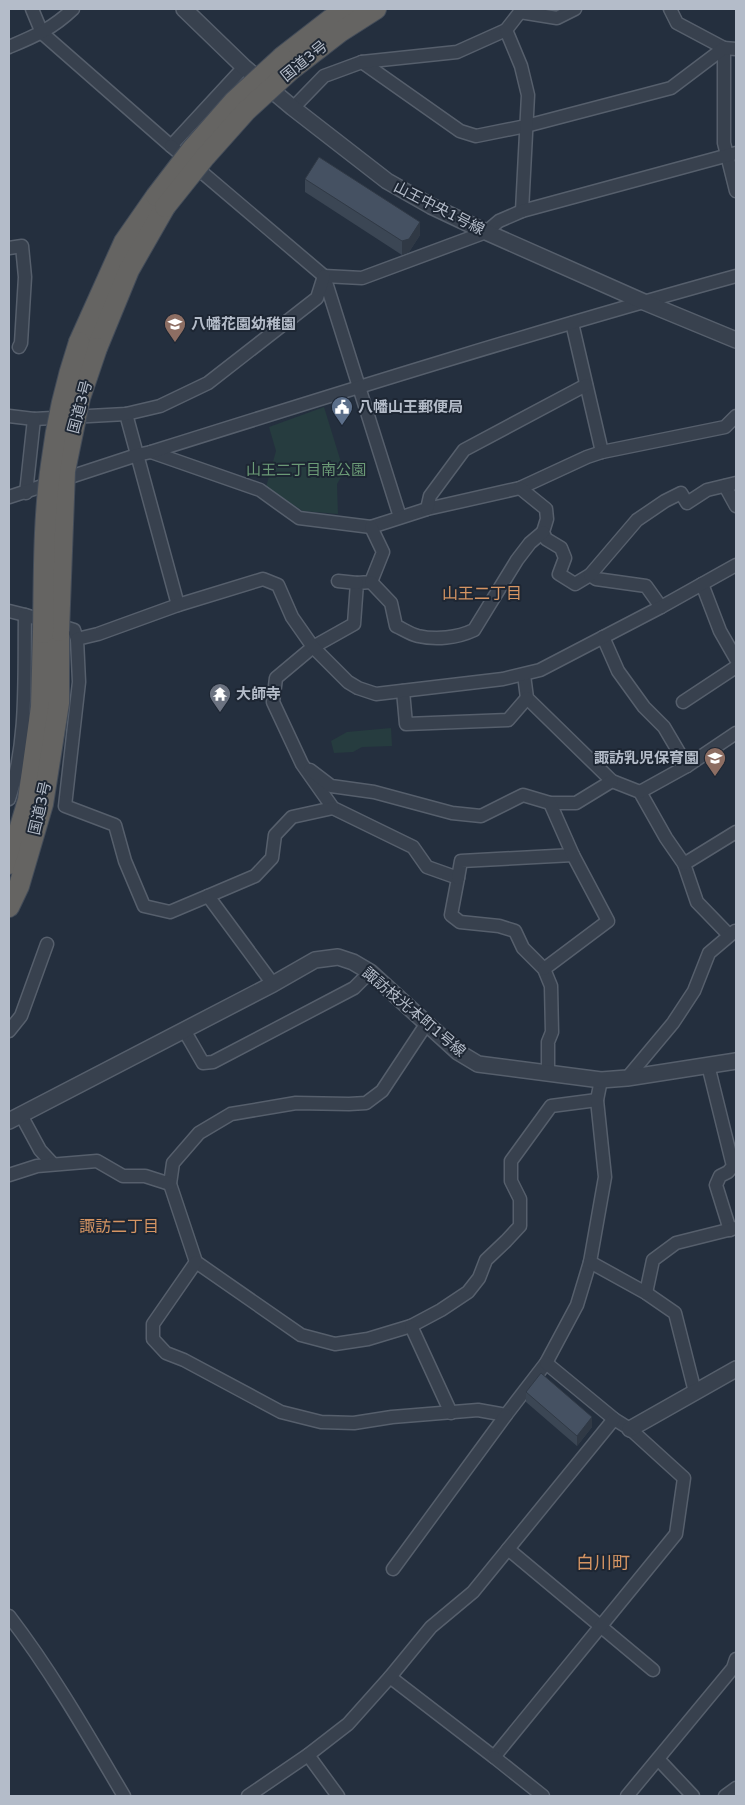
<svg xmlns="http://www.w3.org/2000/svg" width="745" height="1805" font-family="'Varela Round','Noto Sans JP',sans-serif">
  <rect width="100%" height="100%" fill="#242f3e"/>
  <g fill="#263c3f">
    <path d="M324 407 344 472 337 484 338 514 303 511 266 487 276 451 269 427Z"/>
    <path d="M391 728 392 746 362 747 353 752 334 753 331 741 347 732Z"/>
  </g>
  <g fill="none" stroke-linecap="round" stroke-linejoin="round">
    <g stroke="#565f6c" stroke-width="15">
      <g id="minor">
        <path d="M32 9 42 33 171 146 244 67"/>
        <path d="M670 9 677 23 724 48V143L736 191"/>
        <path d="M9 47C35 36 52 29 73 9"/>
        <path d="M362 62 460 131 476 136 526 126 671 88 724 48 736 49"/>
        <path d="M293 108 324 76 362 62 457 52 506 30"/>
        <path d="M171 146 324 276 400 517"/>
        <path d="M522 211 528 95 521 66 506 30 520 12 557 18 575 9"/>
        <path d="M9 248 22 246 25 277 21 343 19 347"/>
        <path d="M324 276 362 278 486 232 499 221 522 211 736 153"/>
        <path d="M572 323 602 452"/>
        <path d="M126 414 178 605"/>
        <path d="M9 416 34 419 126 414 160 406 208 383 317 298 324 276"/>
        <path d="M151 452 260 490 299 518 371 527 427 509 520 488 587 457 602 452 725 427 736 416"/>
        <path d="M725 486 736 506"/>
        <path d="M520 488 546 509 547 519 543 532 546 539 561 548 565 558 559 574 575 584 590 575 596 579 646 586 661 607"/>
        <path d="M26 493 34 419"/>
        <path d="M9 497 137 455 151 452C345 391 540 330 736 276"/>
        <path d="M427 509 430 496 464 450 586 385"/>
        <path d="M371 527 383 552 371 582 357 583 354 624 313 647 276 678 273 702 302 764 333 808 413 847 427 867 458 878 451 915 460 922 499 926 515 931 523 948 544 969 551 986 552 1032 548 1042V1074"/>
        <path d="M590 575 637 520 665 501 681 493 687 503 707 490 736 483"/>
        <path d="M338 581 357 583"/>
        <path d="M371 582 391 603 396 626C403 629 410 634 418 636 436 640 457 638 474 630L517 560 530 543 543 532"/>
        <path d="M702 584 720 631 736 659"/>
        <path d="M9 611 25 615"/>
        <path d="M603 637 618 671 644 707 664 727 687 766"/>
        <path d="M524 675 527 698 612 781 640 792 666 838 684 864 697 902 729 935"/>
        <path d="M403 691 406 724 508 720 527 698"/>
        <path d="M683 702 736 667"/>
        <path d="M310 770 331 786 374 792 452 813 481 816 523 795 550 803H576L612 781"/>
        <path d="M640 792 687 766 736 733"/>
        <path d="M9 799C28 740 24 676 25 615L74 630 77 639"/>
        <path d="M684 864 736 832"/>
        <path d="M458 878 461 861 573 855"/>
        <path d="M208 896 170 912 144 906 125 861 115 825 65 806 79 682 77 639 98 634 178 605 263 579 278 585 292 617 313 647 348 682 358 688 376 694 503 679 540 670 661 607 736 565"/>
        <path d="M544 969 608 921 573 855 550 803"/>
        <path d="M273 984 208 896 255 876 272 858 275 835 292 817 333 808"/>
        <path d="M427 1023 382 1091 366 1103 349 1104 296 1103 231 1114 199 1133 173 1163 170 1184 196 1262 301 1335 335 1344 368 1339 411 1326 441 1310 468 1292 479 1278 486 1260 506 1241 520 1226V1199L511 1181V1161L551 1106 597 1100"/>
        <path d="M184 1030 203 1063 213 1062 354 988 370 972"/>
        <path d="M9 1031 21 1016 47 944"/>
        <path d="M708 1065 733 1166 728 1172 720 1176 716 1185 730 1230"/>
        <path d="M627 1078 673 1023 694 991 709 953 735 931"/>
        <path d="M21 1115 40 1150 53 1164"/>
        <path d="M9 1175 37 1166 97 1161 123 1176H145L170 1184"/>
        <path d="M196 1262 153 1324V1339L166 1353 184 1360 281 1412 321 1422 354 1423 392 1417 478 1410 506 1415 546 1363 577 1305 590 1262 605 1177 597 1100 601 1080"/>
        <path d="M590 1262 646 1293 675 1313 695 1392"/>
        <path d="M646 1293 653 1260 676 1243 736 1228"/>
        <path d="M411 1326 451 1413"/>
        <path d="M508 1549 653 1670"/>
        <path d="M393 1569 506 1415"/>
        <path d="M9 1616C52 1672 88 1735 124 1796"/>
        <path d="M390 1677 494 1757 676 1534 684 1478 630 1429 614 1419 546 1363"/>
        <path d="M308 1755 338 1796"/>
        <path d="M494 1757 543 1796"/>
        <path d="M658 1759 693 1796"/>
        <path d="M248 1796 308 1755 348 1724 390 1677 431 1627 473 1592 614 1419"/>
        <path d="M627 1796 733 1668 736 1659"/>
        <path d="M725 1796 736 1788"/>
      </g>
    </g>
    <g stroke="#565f6c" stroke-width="18">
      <g id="tertiary">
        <path d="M184 9 244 67 293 108 387 181 431 206 486 232 644 302 736 340"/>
        <path d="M9 1121 273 984 315 960 338 957 353 962 370 972 458 1052 478 1064 601 1080 627 1078 736 1061"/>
        <path d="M630 1429 736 1369"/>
      </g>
    </g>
    <g stroke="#434c59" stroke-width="22">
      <g id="trunk">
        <path d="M282 57 331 19 349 9"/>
        <path d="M292 69 340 32 376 9"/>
        <path d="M79 342 124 242 156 196"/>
        <path d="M97 348 129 270 165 207"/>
        <path d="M9 864 28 800 41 707 43 633"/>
        <path d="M9 907 19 886 43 804 59 703V631"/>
      </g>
    </g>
    <use href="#minor" stroke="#38414e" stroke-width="12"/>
    <use href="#tertiary" stroke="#38414e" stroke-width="15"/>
    <use href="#trunk" stroke="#656462" stroke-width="20"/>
    <g stroke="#434c59" stroke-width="22" stroke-linecap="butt">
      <g id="trunk-bridge">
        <path d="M156 196 192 149 234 101 282 57"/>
        <path d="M165 207 205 157 246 111 292 69"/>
        <path d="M59 631 65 471 80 398 97 348"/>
        <path d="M43 633C44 577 43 521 51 465 56 424 66 381 79 342"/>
      </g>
    </g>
    <use href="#trunk-bridge" stroke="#656462" stroke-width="20"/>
  </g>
  <g fill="#3b4654">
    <path d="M305 179 420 235 409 252 402 255 305 192Z"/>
    <path d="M526 1392 592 1427 577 1446 526 1402Z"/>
  </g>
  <g fill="#303945">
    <path d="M420 222V235L409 252 402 255V241Z"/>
    <path d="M592 1417V1427L577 1446V1436Z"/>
  </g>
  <g fill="#455162" stroke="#303945">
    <path d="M319 157 420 222 409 239 402 241 305 179Z"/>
    <path d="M541 1373 592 1417 577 1436 526 1392Z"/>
  </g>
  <defs>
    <g id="school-pin" transform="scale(1.125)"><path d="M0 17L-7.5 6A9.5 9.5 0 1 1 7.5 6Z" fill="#8d6e63" stroke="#1d2633"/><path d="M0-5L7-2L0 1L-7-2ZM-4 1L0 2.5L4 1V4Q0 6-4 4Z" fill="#fff"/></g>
    <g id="civic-pin" transform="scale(1.125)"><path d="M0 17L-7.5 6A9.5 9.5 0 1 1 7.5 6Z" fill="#5c6f8a" stroke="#1d2633"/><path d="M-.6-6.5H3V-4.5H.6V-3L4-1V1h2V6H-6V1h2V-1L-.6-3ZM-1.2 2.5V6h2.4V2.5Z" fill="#fff"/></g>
    <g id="temple-pin" transform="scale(1.125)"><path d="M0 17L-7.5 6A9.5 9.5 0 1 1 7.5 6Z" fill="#6b7280" stroke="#1d2633"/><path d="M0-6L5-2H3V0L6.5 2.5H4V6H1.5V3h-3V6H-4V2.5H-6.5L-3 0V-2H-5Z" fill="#fff"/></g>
  </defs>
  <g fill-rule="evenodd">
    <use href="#school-pin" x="175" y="324"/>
    <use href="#civic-pin" x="342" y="407"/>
    <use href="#temple-pin" x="220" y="694"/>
    <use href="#school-pin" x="715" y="758"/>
  </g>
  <g text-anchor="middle" stroke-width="4" stroke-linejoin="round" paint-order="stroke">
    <g font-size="15" fill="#b4bcc9" stroke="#1d2633">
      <text transform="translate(304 61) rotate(-39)" y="5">国道3号</text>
      <text transform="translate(439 208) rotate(27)" y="5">山王中央1号線</text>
      <text transform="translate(80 407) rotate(-75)" y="5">国道3号</text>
      <text transform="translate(40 808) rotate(-77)" y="5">国道3号</text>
      <text transform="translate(414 1012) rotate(40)" y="5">諏訪枝光本町1号線</text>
    </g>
    <g font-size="15" font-weight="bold" fill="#b4bcc9" stroke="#1d2633" text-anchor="start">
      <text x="191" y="329">八幡花園幼稚園</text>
      <text x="358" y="412">八幡山王郵便局</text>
      <text x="236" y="699">大師寺</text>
      <text x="699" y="763" text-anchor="end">諏訪乳児保育園</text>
    </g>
    <g font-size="15" fill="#6b9a76" stroke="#1d2633">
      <text x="306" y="475">山王二丁目南公園</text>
    </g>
    <g font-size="16" fill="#d59563" stroke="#1d2633">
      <text x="482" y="599">山王二丁目</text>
      <text x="119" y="1232">諏訪二丁目</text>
    </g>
    <g font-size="18" fill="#d59563" stroke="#1d2633">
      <text x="603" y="1569">白川町</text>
    </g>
  </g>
  <rect width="745" height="1805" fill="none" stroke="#b4bcc9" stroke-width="20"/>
</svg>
